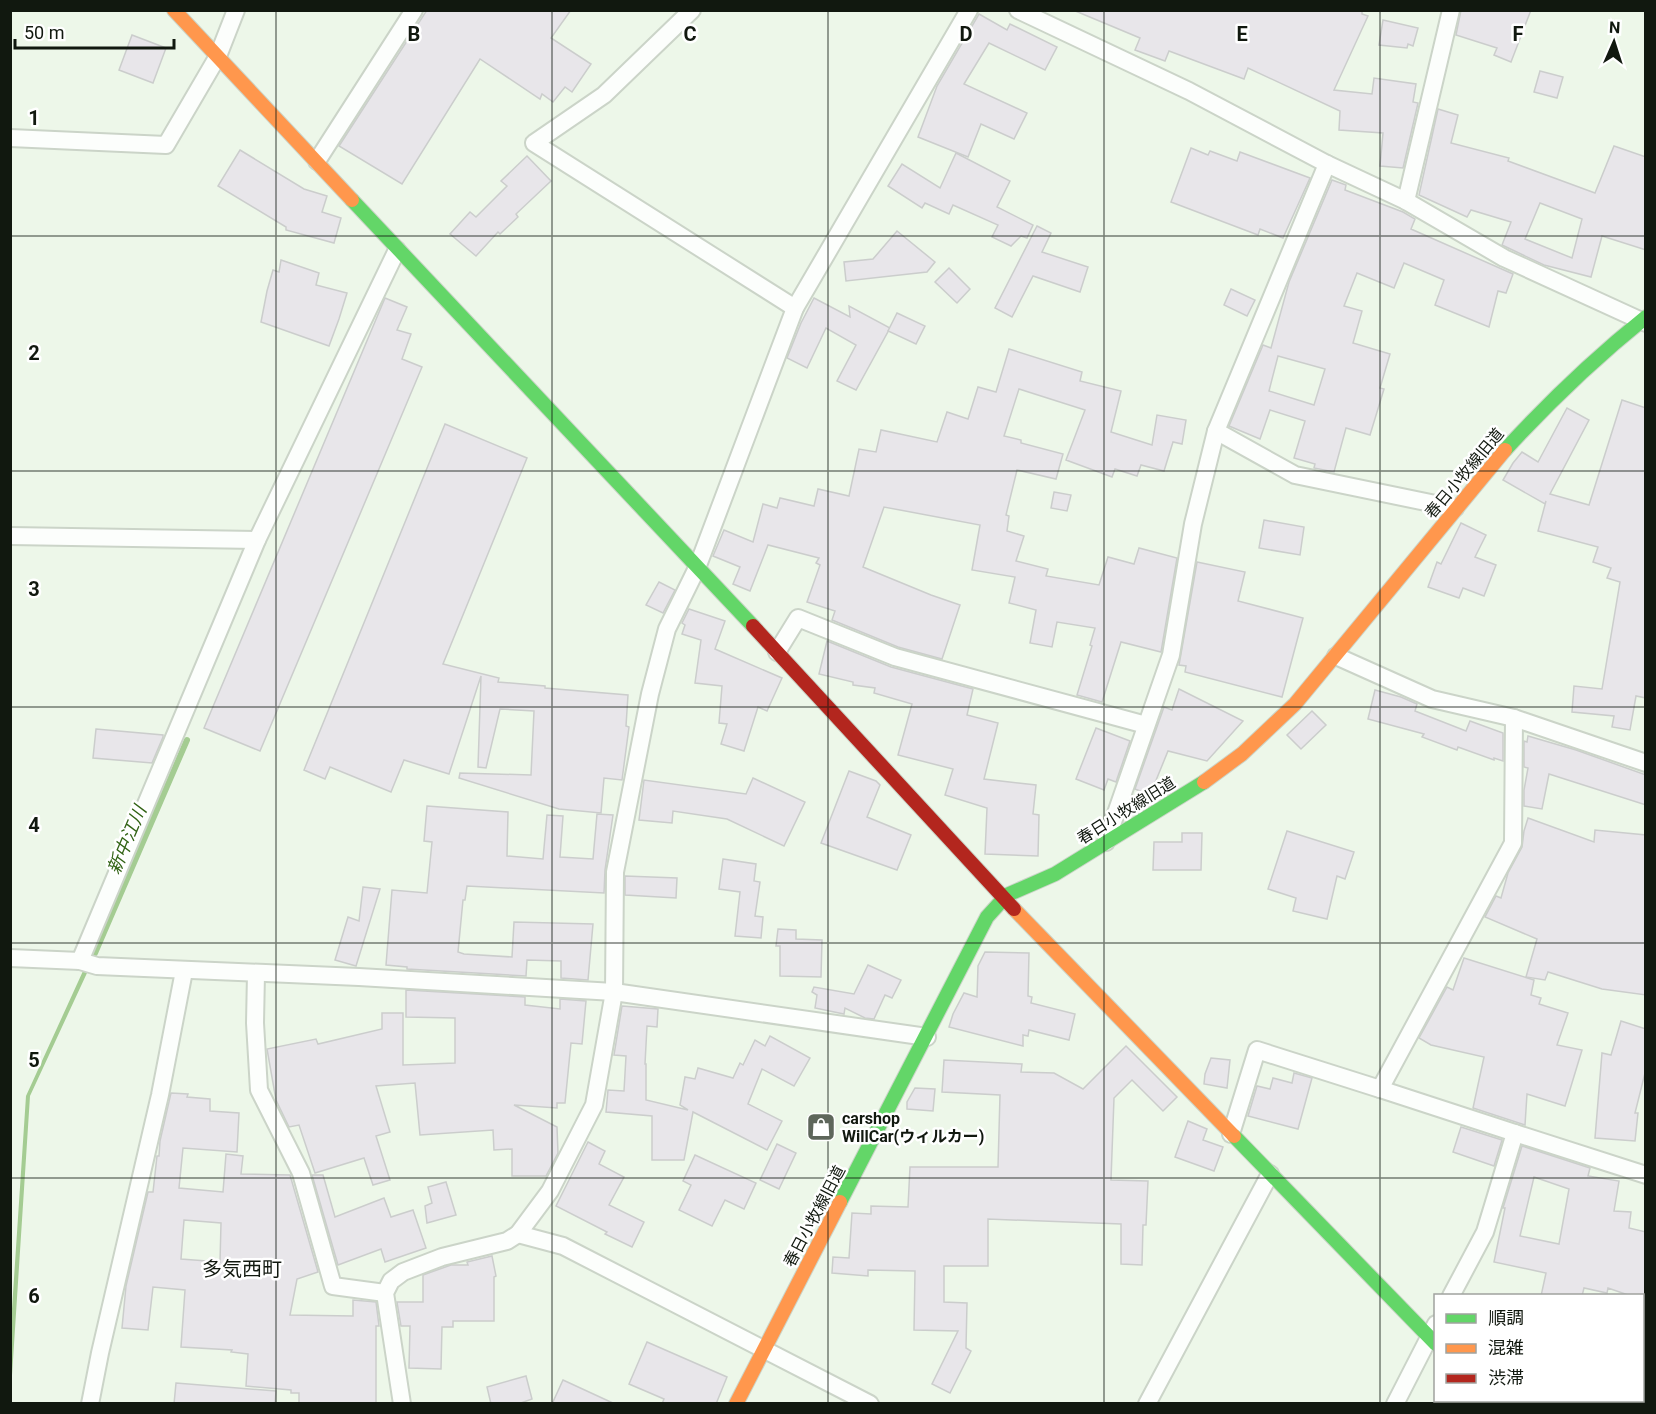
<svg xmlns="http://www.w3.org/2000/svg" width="1656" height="1414" font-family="Roboto,'Noto Sans JP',sans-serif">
  <rect width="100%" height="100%" fill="#edf7e9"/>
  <path fill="#a4cc92" d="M83 971 87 973 30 1096 11 1391V1324L26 1096Z"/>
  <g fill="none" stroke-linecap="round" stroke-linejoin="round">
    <path stroke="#a4cc92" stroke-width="6" d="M95 953 187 740"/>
  </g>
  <g fill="#e8e6ea" stroke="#cbcdcc" stroke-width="1.5" fill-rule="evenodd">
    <path d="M427 10H571L551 38 591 64 572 92 565 87 553 102 542 94 540 99 480 59 402 184 339 146Z"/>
    <path d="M1073 10H1362V14L1368 16 1334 90 1372 94 1374 78 1416 84 1413 102 1418 103 1403 168 1380 166 1383 133 1339 130 1340 111 1248 68 1244 79 1169 51 1165 61 1135 50 1140 38Z"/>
    <path d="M1461 10H1531L1511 62 1494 55 1497 48 1456 35Z"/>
    <path d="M979 14 1007 30 1010 24 1057 47 1045 70 989 43 964 84 1027 113 1014 139 981 124 968 157 918 137 937 86Z"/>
    <path d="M1383 20 1418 28 1413 46 1408 44 1407 48 1379 45Z"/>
    <path d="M132 35 166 48 153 83 119 70Z"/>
    <path d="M1540 71 1563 77 1557 98 1534 92Z"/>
    <path d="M1438 109 1458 115 1451 143 1509 158 1508 161 1595 193 1614 146 1646 157V250L1602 236 1591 277 1544 265 1502 245 1511 222 1471 210 1467 217 1419 195ZM1540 203 1582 219 1572 258 1525 239Z"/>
    <path d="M1191 148 1208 155 1210 151 1237 161 1240 152 1310 178 1283 238 1260 229 1258 235 1171 202Z"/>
    <path d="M240 150 304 189 327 196 322 212 341 218 334 243 286 230V227L218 186Z"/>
    <path d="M956 153 1010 181 997 207 1033 225 1027 238 1021 236 1011 246 992 237 998 225 953 205 949 214 925 203 922 208 888 186 902 164 940 188Z"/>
    <path d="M527 156 551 181 516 214 518 217 500 234 498 232 476 256 450 234 470 212 476 217 507 186 501 181Z"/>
    <path d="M1332 180 1346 185 1345 190 1403 212 1415 219 1411 229 1513 274 1506 293 1498 291 1489 327 1435 305 1444 280 1404 263 1394 288 1357 273 1344 306 1362 311 1353 343 1390 354 1380 388 1384 389 1370 435 1346 428 1334 472 1314 468 1315 464 1294 458 1305 421 1270 410 1260 439 1229 426 1263 345 1271 348 1289 282ZM1278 356 1325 369 1314 405 1269 391Z"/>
    <path d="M1037 226 1051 233 1042 252 1088 267 1080 292 1033 276 1012 317 995 308Z"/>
    <path d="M897 231 935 262 927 272 846 281 844 262 873 259Z"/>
    <path d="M281 260 319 273 316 285 347 293 339 319 329 346 261 322 267 291 273 270 279 272Z"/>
    <path d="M949 268 970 289 957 303 935 282Z"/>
    <path d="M1231 289 1255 300 1247 316 1224 305Z"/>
    <path d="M385 298 407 307 397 330 411 334 402 359 422 367 260 751 204 728Z"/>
    <path d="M814 298 850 317 849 306 890 328 856 390 837 381 856 345 826 328 807 368 787 358 801 323Z"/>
    <path d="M897 313 925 326 916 344 888 331Z"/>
    <path d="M1009 349 1082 372 1080 381 1121 391 1111 432 1152 445 1157 415 1186 420 1182 444 1173 442 1164 471 1141 465 1137 476 1115 469 1112 477 1066 460 1085 410 1019 389 1004 436 1021 440V443L1063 454 1056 479 1017 470 1006 515 1009 516 1007 531 1024 536 1016 561 1048 569 1046 576 1099 585 1108 557 1134 564 1139 548 1177 558 1161 652 1121 642 1102 702 1077 695 1092 646 1090 645 1095 628 1057 622 1052 647 1030 643 1036 610 1009 603 1015 577 972 570 980 525 884 507 863 567 931 595 960 605 942 659 898 647 832 620 835 611 807 602 820 565 816 563 819 558 768 545 750 591 733 584 740 567 713 556 724 530 753 542 763 504 777 508 780 498 814 506 818 489 849 496 859 449 876 452 881 430 937 442 947 412 968 419 978 387 996 392Z"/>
    <path d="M1622 400 1646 408V698L1636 696 1630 730 1612 727 1614 716 1572 712 1574 686 1602 689 1620 582 1607 578 1611 568 1593 562 1598 547 1538 531 1546 501 1545 504 1503 480 1513 463 1522 452 1538 462 1567 408 1589 420 1550 494 1589 505Z"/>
    <path d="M445 424 527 458 443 664 499 678 498 682 545 686V688L628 695 626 726 629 727 622 780 604 778 601 813 559 809 459 778 460 773 531 775 534 711 500 709 486 768 478 767 481 676 449 774 404 760 391 792 330 767 325 779 304 770Z"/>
    <path d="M1054 492 1071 495 1067 511 1051 508Z"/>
    <path d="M1264 520 1304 527 1300 555 1259 548Z"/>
    <path d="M1461 523 1486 535 1475 557 1496 565 1484 596 1463 588 1459 598 1428 587 1437 562 1441 564Z"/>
    <path d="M1197 562 1245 572 1238 601 1303 618 1282 697 1185 672 1186 666 1179 665Z"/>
    <path d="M659 582 675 590 663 613 646 605Z"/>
    <path d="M689 609 725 621 715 649 782 678 767 711 758 707 744 751 721 744 727 724 719 723 722 686 695 683 701 640 682 634 685 625 682 623Z"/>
    <path d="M827 641 891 667 973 689 967 715 998 723 984 779 1036 785 1033 814 1039 815 1038 856 985 854 987 808 945 795 953 769 898 755 912 704 874 693 875 688 853 685V682L819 674Z"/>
    <path d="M1179 689 1243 721 1207 761 1168 751 1150 795 1135 789 1164 707 1172 710Z"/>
    <path d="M1375 690 1401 697 1417 704 1415 711 1466 731 1470 721 1503 733V761L1494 758V760L1458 747 1457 750 1422 737 1424 734 1368 719Z"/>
    <path d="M1312 711 1326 725 1301 749 1287 735Z"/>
    <path d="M1096 728 1130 741 1116 782 1108 779 1104 790 1076 779Z"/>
    <path d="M96 729 163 735V737L152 763 93 758Z"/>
    <path d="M1528 736 1576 750 1646 775V805L1549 774 1542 809 1524 806V790L1528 768 1524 767V741L1527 742Z"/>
    <path d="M849 771 876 781 880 785 867 817 911 835 897 870 821 843Z"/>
    <path d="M753 778 805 802 784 846 727 819 673 811 672 823 639 820 644 780 746 794Z"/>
    <path d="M427 806 508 812 507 856 543 859 547 815 563 816 560 857 593 859 597 814 613 815 605 870 604 893 467 886 465 900H463L458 952 464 954 512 957 514 922 593 924 588 980 561 978V961L527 960 526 976 407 969V967L386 965 392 890 427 893 432 842 424 841Z"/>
    <path d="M1528 818 1594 842 1595 830 1646 835V995L1602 989 1548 972 1545 980 1526 977 1537 939 1485 917 1496 896 1501 898 1508 873 1522 847 1524 831Z"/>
    <path d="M1287 831 1354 852 1345 879 1337 876 1327 919 1293 911 1296 898 1268 889Z"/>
    <path d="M1182 833H1202L1201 870H1153L1154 842H1182Z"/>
    <path d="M723 859 756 864 754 881 760 882 755 916 763 917 761 938 735 936 740 892 719 889Z"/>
    <path d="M625 876 677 878 676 898 625 895Z"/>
    <path d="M363 887 380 889 356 966 335 960 348 917 359 921Z"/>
    <path d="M778 929 796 930V939L822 940 821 977 780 976V946H776Z"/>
    <path d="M985 952 1029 953 1028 996 1032 997 1031 1003 1075 1014 1069 1040 1029 1030 1028 1036 1023 1035V1046L949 1027 953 1014 964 993 977 997 978 966Z"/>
    <path d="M1464 958 1534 980 1531 995 1541 998 1539 1004 1568 1013 1557 1045 1582 1050 1565 1106 1527 1094 1525 1125 1473 1108 1484 1057 1431 1045 1419 1038 1447 987 1453 990Z"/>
    <path d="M868 965 901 980 892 998 885 995 874 1019 865 1018 845 1008 844 1014 815 1008 817 995 812 992 814 987 854 994Z"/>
    <path d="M406 990 525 997V1005L560 1009V999L586 1001 582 1044 571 1043 565 1103H557V1108L514 1105 557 1127 558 1153 546 1176H512V1149L494 1150 493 1130 420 1135 415 1083 376 1086 390 1132 376 1136 390 1180 373 1185 364 1158 315 1173 299 1125 289 1127 276 1100 267 1049 316 1039 318 1044 382 1029V1013H403V1065L455 1063V1018L406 1017Z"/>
    <path d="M622 1006 658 1009 657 1027 647 1026 645 1064H646V1100L688 1110 680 1105 685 1077 695 1079 698 1068 733 1078 740 1063 743 1065 755 1040 765 1046 770 1036 810 1058 794 1086 762 1069 748 1104 782 1121 767 1150 693 1112 684 1160H652V1116L606 1112 608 1090 624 1091 626 1056 614 1055Z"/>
    <path d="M1621 1021 1646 1029V1069L1635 1113H1638L1635 1141 1595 1138 1602 1053 1611 1055Z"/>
    <path d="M1126 1046 1177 1097 1163 1111 1132 1080 1114 1098 1111 1180 1148 1181 1146 1225H1143L1142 1265 1121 1264V1224L988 1219V1266H944V1302L967 1303 966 1348 971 1351 950 1393 932 1384 958 1331 914 1330 915 1271 868 1270V1276L832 1273 833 1257 849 1258 852 1213 871 1214V1206L908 1207 910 1167H998L1000 1095 942 1092 944 1060 1022 1064 1021 1072 1054 1073 1083 1089Z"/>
    <path d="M1211 1058 1230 1060 1227 1088 1204 1084 1205 1074Z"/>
    <path d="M1294 1073 1312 1078 1298 1129 1248 1116 1257 1086 1270 1089 1273 1078 1292 1083Z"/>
    <path d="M915 1088 935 1089 933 1111 907 1109V1102Z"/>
    <path d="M171 1093 188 1094 187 1097 210 1099V1111L239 1113 237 1152 183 1148 179 1188 223 1192 226 1154 243 1156 241 1174 290 1175 318 1272 297 1279 290 1315 353 1316V1300L376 1302 379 1326H376V1404H299V1393H291V1390L246 1386 248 1354 231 1352 232 1350 181 1347 185 1290 153 1287 148 1330 122 1328 126 1286 148 1192H153L157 1156H159L160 1141ZM184 1220 221 1223 220 1262 181 1259Z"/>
    <path d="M1188 1121 1207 1129 1203 1140 1223 1147 1214 1171 1175 1157Z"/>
    <path d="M1461 1127 1502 1140 1494 1166 1453 1152Z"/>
    <path d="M588 1142 605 1151 599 1164 624 1177 609 1205 644 1222 632 1247 605 1234 607 1232 556 1206Z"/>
    <path d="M777 1144 796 1153 779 1189 760 1180Z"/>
    <path d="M1522 1146 1590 1168 1588 1176 1619 1181 1614 1211 1631 1212 1629 1228 1646 1232V1300L1642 1299V1296H1631L1608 1288 1607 1293 1584 1288 1582 1296H1541L1546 1273 1494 1262 1505 1208H1503ZM1534 1177 1569 1189 1559 1244 1520 1236Z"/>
    <path d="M695 1155 756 1183 744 1209 725 1200 712 1226 679 1210 691 1185 683 1181Z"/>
    <path d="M312 1175H323L335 1217 384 1198 391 1217 413 1210 426 1248 385 1262 381 1249 338 1265Z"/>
    <path d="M446 1182 456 1215 427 1223 425 1206 432 1203 428 1187Z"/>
    <path d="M492 1256 496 1276 494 1277V1321H453V1327H442L441 1369 409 1368 410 1326H401L397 1302H423V1275L451 1265H468L467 1262Z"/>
    <path d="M647 1342 727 1377 716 1404H662L664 1399 629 1384Z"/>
    <path d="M526 1376 532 1399 518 1404H491L487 1387Z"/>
    <path d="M563 1380 615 1404H552Z"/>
    <path d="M176 1383 276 1391 275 1404H174Z"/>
  </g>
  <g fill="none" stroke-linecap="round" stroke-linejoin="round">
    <g stroke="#cbd4c8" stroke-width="20">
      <g id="street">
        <path d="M692 10 604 95 534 143 795 308"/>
        <path d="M1018 10 1189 91 1327 164 1406 201 1504 258 1646 323"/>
        <path d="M10 138 166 145 218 56 236 10"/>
        <path d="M317 161 414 10"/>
        <path d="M1406 201 1451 10"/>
        <path d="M1216 431 1295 475 1455 508"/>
        <path d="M10 536 257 540"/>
        <path d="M777 652 798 618 895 657 1146 725"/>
        <path d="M1336 656 1432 699 1514 718 1646 763"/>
        <path d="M1106 842 1171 655 1193 524 1216 431 1327 164"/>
        <path d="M10 958 80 961 97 966 359 977 614 992 927 1037"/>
        <path d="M80 961 257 540 397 250"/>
        <path d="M256 974 255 1023 259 1090 301 1173 333 1286 385 1293"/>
        <path d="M1515 1133 1646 1175"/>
        <path d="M1231 1134 1257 1050 1380 1089"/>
        <path d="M518 1234 563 1246 870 1404"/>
        <path d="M1451 1296 1485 1232 1515 1133 1380 1089 1513 843 1514 718"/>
        <path d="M90 1404 100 1353 160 1095 184 971"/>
        <path d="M402 1404 385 1293 391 1281 403 1272 442 1257 507 1241 518 1234 550 1191 594 1105 614 992 615 872 650 694 667 629 697 568 795 308 969 10"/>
        <path d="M1147 1404 1270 1174"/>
        <path d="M1395 1404 1436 1324"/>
      </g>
    </g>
    <g stroke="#cbd4c8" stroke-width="16">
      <g id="fast">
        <path d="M352 200 753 626"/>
        <path d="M1505 450C1549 402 1595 358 1646 317"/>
        <path d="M1234 1136 1436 1344"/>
        <path d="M840 1202 987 917 1007 895 1055 874 1204 782"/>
      </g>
    </g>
    <g stroke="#cbd4c8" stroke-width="16">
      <g id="slow">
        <path d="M174 10 352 200"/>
        <path d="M1204 782 1242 754 1295 704 1505 450"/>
        <path d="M1014 909 1234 1136"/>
        <path d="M1489 1400 1492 1404"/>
        <path d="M736 1404 840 1202"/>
      </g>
    </g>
    <g stroke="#cbd4c8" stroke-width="16">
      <path id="jam" d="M753 626 1014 909"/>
    </g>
    <use href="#street" stroke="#fcfefc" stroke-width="16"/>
    <use href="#fast" stroke="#63d668" stroke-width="14"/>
    <use href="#slow" stroke="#ff974d" stroke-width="14"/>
    <use href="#jam" stroke="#b3261e" stroke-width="14"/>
  </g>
  <path fill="none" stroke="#11180f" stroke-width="1.5" stroke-opacity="0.55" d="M276 10V1404M552 10V1404M828 10V1404M1104 10V1404M1380 10V1404M10 236H1646M10 471H1646M10 707H1646M10 943H1646M10 1178H1646"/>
  <defs>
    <g id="shop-square" transform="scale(1.5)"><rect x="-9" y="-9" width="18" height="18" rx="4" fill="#5e665b" stroke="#fff"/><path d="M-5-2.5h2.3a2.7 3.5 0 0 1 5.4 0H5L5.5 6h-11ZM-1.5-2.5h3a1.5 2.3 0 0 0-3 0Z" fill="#fff"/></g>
  </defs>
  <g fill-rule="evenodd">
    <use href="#shop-square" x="821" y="1127"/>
  </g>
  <g text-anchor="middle" stroke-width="5" stroke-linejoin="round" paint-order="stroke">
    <g font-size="16" fill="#11180f" stroke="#fff">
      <text transform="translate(1464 473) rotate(-50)" y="6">春日小牧線旧道</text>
      <text transform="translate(1126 810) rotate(-32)" y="6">春日小牧線旧道</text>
      <text transform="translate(814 1216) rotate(-62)" y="6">春日小牧線旧道</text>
    </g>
    <g font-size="16" font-weight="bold" fill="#11180f" stroke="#fff" text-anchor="start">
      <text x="842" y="1124">carshop<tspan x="842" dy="18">WillCar(ウィルカー)</tspan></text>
    </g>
    <g font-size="18" font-style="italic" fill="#316314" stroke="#fff">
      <text transform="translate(127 840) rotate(-67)" y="6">新中江川</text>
    </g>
    <g font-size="20" fill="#11180f" stroke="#fff">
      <text x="242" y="1276">多気西町</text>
    </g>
  </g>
  <g font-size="20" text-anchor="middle" font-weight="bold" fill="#11180f" stroke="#fff" stroke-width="5" stroke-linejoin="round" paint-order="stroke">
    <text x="414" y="41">B</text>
    <text x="690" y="41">C</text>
    <text x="966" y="41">D</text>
    <text x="1242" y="41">E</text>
    <text x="1518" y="41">F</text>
    <text x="34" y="125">1</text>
    <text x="34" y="360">2</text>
    <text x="34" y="596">3</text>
    <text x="34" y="832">4</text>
    <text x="34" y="1067">5</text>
    <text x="34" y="1303">6</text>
  </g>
  <rect width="1656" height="1414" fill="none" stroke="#11180f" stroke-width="24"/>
  <rect x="1434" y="1294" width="210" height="108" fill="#ffffff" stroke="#a0a39f" stroke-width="1.5"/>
  <rect x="1446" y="1314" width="30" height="9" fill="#63d668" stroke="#a0a39f" stroke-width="1.5"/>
  <text x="1488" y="1324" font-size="18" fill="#11180f">順調</text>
  <rect x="1446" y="1344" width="30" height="9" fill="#ff974d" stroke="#a0a39f" stroke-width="1.5"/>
  <text x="1488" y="1354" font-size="18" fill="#11180f">混雑</text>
  <rect x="1446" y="1374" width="30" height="9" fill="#b3261e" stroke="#a0a39f" stroke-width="1.5"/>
  <text x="1488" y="1384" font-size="18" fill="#11180f">渋滞</text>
  <g transform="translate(1614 42) rotate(3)" stroke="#ffffff" stroke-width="4.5" paint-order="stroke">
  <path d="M0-4.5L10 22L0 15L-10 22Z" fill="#11180f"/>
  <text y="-9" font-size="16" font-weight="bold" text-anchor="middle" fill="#11180f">N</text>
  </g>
  <path d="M15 39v9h159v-9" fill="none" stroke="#11180f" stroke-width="3"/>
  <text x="24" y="39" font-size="18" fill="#11180f" stroke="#ffffff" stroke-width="4.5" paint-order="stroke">50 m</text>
</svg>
